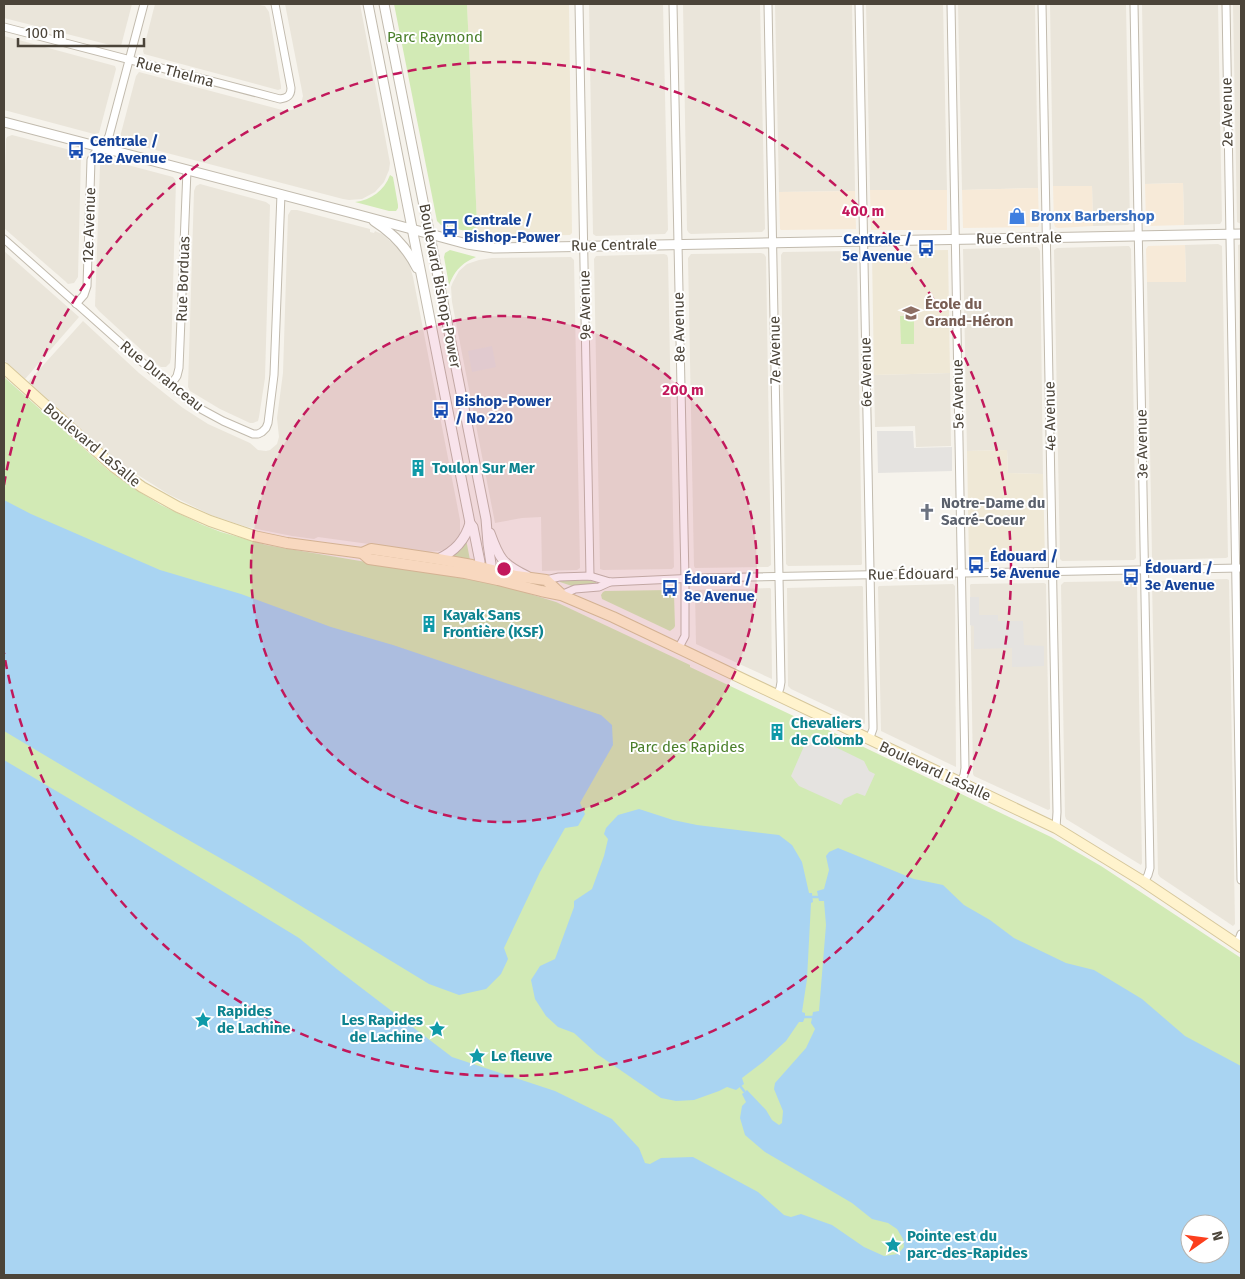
<svg xmlns="http://www.w3.org/2000/svg" width="1245" height="1279" font-family="'Fira Sans',sans-serif">
  <rect width="100%" height="100%" fill="#f6f3ec"/>
  <g fill="#eae5da">
    <path d="M4 4H132L121 46 118 47 4 18Z"/>
    <path d="M155 4H255L265 6 269 12 281 86V89L278 90 144 54 143 51Z"/>
    <path d="M285 4H360L390 163 389 170 384 182 375 192 362 199 349 200 343 199 121 141 120 137 136 76 139 72 286 111 295 109 298 107 302 100 303 96Z"/>
    <path d="M589 4H663L668 230 665 234 596 236 593 234Z"/>
    <path d="M683 4H760L765 229 762 232 691 234 689 233 687 230Z"/>
    <path d="M775 4H852L855 191 779 192Z"/>
    <path d="M866 4H943L947 190H870Z"/>
    <path d="M958 4H1035L1038 188 962 190Z"/>
    <path d="M1050 4H1126L1130 223 1128 225 1093 226 1092 186H1053Z"/>
    <path d="M1142 4H1218L1222 221 1220 224 1184 225 1183 183 1145 184Z"/>
    <path d="M1233 4H1241V224L1237 222Z"/>
    <path d="M4 36 115 66 116 69 99 133 94 134 4 110Z"/>
    <path d="M12 135 78 152 81 155 78 277 74 283 68 284 65 281 5 229 4 201 6 139 7 137Z"/>
    <path d="M105 159 173 177 176 181 171 357 170 363 166 367H161L159 366 99 311 95 306 100 165 101 162Z"/>
    <path d="M200 184 266 202 270 205 265 378 259 417 258 421 253 423H250L220 409 190 391 188 387 194 191 196 186Z"/>
    <path d="M291 210H297L370 229V232L374 233 375 231 382 234 399 249 409 263 413 277 460 520V533L458 537 447 549 440 551 427 552 318 537 314 539 292 536 247 527 211 515 168 494 127 468 103 449 28 382 83 321 139 373 183 408 208 424 250 443 258 450 266 451 270 450 277 444 279 437 277 418 283 373 288 215Z"/>
    <path d="M1218 244 1222 246 1228 557 1226 558 1154 560 1152 557 1147 282H1186L1185 245Z"/>
    <path d="M1241 244V458L1238 245Z"/>
    <path d="M1127 246H1129L1131 249 1136 558 1134 560 1062 561 1060 559 1054 250 1057 248Z"/>
    <path d="M1037 247 1039 249 1040 251 1043 474 1008 473 1007 450 967 451 963 249Z"/>
    <path d="M4 251 79 317 25 379 4 360Z"/>
    <path d="M854 251 857 253V255L862 564 861 565 788 566 786 564 781 255 783 252Z"/>
    <path d="M761 253 764 254 766 257 771 565 768 567 695 568 694 566 688 258 691 254Z"/>
    <path d="M664 254 667 255 668 258 674 567 672 569 603 570 600 569V566L594 259 596 256Z"/>
    <path d="M571 257 574 260 580 568 577 570 542 571 541 517 522 518 495 523 452 302 451 287 453 282 459 271 467 264 479 260 492 258Z"/>
    <path d="M950 373 951 446 916 447 915 426 875 427 874 375Z"/>
    <path d="M1227 579 1229 580 1235 924 1233 926 1160 877 1158 874 1152 582 1154 581Z"/>
    <path d="M1134 581 1137 583 1142 863 1141 865 1066 819 1065 816 1061 585 1064 582Z"/>
    <path d="M1044 583 1046 584 1050 807V809L1048 810 974 776 973 774 970 585 971 584Z"/>
    <path d="M953 584 955 586 956 767 881 731 878 587 879 586Z"/>
    <path d="M862 586 863 587 865 724 791 689 788 686 787 588Z"/>
    <path d="M770 588 771 589 772 679 696 644 695 590Z"/>
  </g>
  <g fill="#f7ead8">
    <path d="M1183 183 1184 225 1149 226 1146 224 1145 184Z"/>
    <path d="M1053 186H1092L1093 226 1058 228 1055 227 1054 224Z"/>
    <path d="M1038 188 1039 225 1038 227 963 228 962 190Z"/>
    <path d="M870 190H947V230H871Z"/>
    <path d="M855 191 856 229H855L781 230 780 229 779 192Z"/>
    <path d="M1185 245 1186 282H1147L1146 249 1148 246Z"/>
  </g>
  <g fill="#efe8d6">
    <path d="M467 4H569L572 233 570 235 500 236 474 233 477 223Z"/>
    <path d="M948 250 950 373 874 375 872 254 873 253 876 251Z"/>
    <path d="M1007 450 1008 473 1043 474 1045 560 1044 562H969L967 451Z"/>
  </g>
  <g fill="#d2eab5" fill-rule="evenodd">
    <path d="M394 4H467L477 223 474 233 453 228V226L448 225V227L441 225 437 221Z"/>
    <path d="M390 175 393 177 398 205V208L396 211H389L355 202C371 200 384 191 390 175Z"/>
    <path d="M450 250 476 257C461 264 456 269 449 285L444 257 445 253Z"/>
    <path d="M900 316H914V344H901Z"/>
    <path d="M4 377 108 470 133 488 161 505 203 525 221 532 266 545 478 581 507 587 556 602 690 665V667L821 729 824 728 1051 837 1101 866 1241 958V1275H4ZM1190 1224H1220V1254H1190Z"/>
    <path d="M466 539 470 560 452 557 461 548Z"/>
    <path d="M587 580 596 582V584L572 586 560 582V581Z"/>
    <path d="M669 590 673 592 674 595 675 626 674 628 670 631 602 599 601 595 603 592 605 591Z"/>
  </g>
  <g fill="#e5e3e0">
    <path d="M492 346 496 367 472 372 468 351Z"/>
    <path d="M877 431H913L914 448 952 447V471L878 473Z"/>
    <path d="M970 597H979V615H998V621H1023L1024 645 1044 646V666L1012 667V648L974 649V626L970 625Z"/>
    <path d="M808 737 816 740 817 738 864 761 869 771 875 774 865 796 857 793 844 799 841 805 799 786 791 776Z"/>
  </g>
  <g fill="#a9d4f2" fill-rule="evenodd">
    <path d="M4 500 31 514 160 570 241 594 331 627 393 645 601 715 612 725 613 745 580 803 585 814 578 826 565 828 540 872 504 948 508 959 501 974 486 989 459 995 429 984 255 878 157 822 4 731Z"/>
    <path d="M4 760 134 837 299 938 338 970 452 1057 555 1091 612 1119 639 1148 645 1163 650 1164 661 1158 693 1157 758 1192 784 1215 791 1217 801 1214 832 1225 864 1247 884 1256 898 1254 904 1247 903 1239 897 1229 888 1223 872 1219 852 1203 765 1152 745 1135 740 1118 742 1106 746 1102 742 1094 747 1090 766 1110 772 1120 779 1125 782 1123 783 1111 774 1089 775 1083 806 1048 815 1029 811 1023 813 1012 819 1011 826 925 824 901H819L817 891 824 889 829 870 826 856 829 852 838 848 914 879 943 885 964 905 990 920 1014 938 1066 963 1094 970 1142 999 1185 1036 1241 1066V1275H4ZM1190 1224H1220V1254H1190Z"/>
    <path d="M639 809 673 820 697 825 779 835 792 845 802 862 809 893H812L813 902 811 903 807 979 802 1012 805 1013V1017L803 1022H799L786 1041 763 1062 742 1078 744 1084 736 1090 727 1087 719 1091 694 1100 676 1101 661 1098 597 1054 574 1033 558 1027 546 1016 535 999 531 980 540 966 555 959 574 907V901L592 889 604 856 608 839 604 834 606 828 618 815Z"/>
  </g>
  <g fill="none" stroke-linecap="round" stroke-linejoin="round">
    <g stroke="#a9d4f2" stroke-width="2.5">
      <path d="M813 897H818"/>
      <path d="M805 1017H812"/>
      <path d="M741 1087 744 1091"/>
    </g>
    <g stroke="#c2bbae" stroke-width="9">
      <g id="minor">
        <path d="M579 4 590 576"/>
        <path d="M673 4 685 579V636L678 649"/>
        <path d="M768 4 781 682 780 688 777 696"/>
        <path d="M859 4 873 725V729L869 740"/>
        <path d="M951 4 965 768 964 775 960 783"/>
        <path d="M1042 4 1057 812 1056 828"/>
        <path d="M1134 4 1150 868 1148 875 1144 882"/>
        <path d="M1226 4 1241 880"/>
        <path d="M4 27 280 99C287 98 291 96 291 88L275 4"/>
        <path d="M4 239 151 370 199 408 223 421 253 434H258L262 432 266 428 268 423 274 375 281 194"/>
        <path d="M76 304 84 295 87 286 91 160C95 149 104 146 109 136L144 4"/>
        <path d="M170 386 177 376 179 368 187 170"/>
        <path d="M546 580 559 577 590 576 610 582 697 578 1241 568"/>
        <path d="M561 595 575 589 599 587 610 582"/>
        <path d="M1237 944 1241 934"/>
      </g>
    </g>
    <g stroke="#c2bbae" stroke-width="11">
      <g id="tertiary">
        <path d="M368 4 470 523 473 527 480 562 479 572"/>
        <path d="M384 4 486 519 488 544 491 564 490 576"/>
        <path d="M4 122 348 212 430 234 467 244 494 248 1241 234"/>
        <path d="M374 221C393 233 407 248 417 268"/>
        <path d="M490 533C499 558 502 564 527 576"/>
        <path d="M438 559C454 552 465 541 470 523"/>
      </g>
    </g>
    <g stroke="#d6c79b" stroke-width="12">
      <g id="secondary">
        <path d="M4 368 114 467 142 487 178 507 210 521 254 536 287 543 362 553 369 559 465 573 498 580 541 591 561 595 613 617 1056 828 1144 882 1241 947"/>
        <path d="M362 553 371 549 438 559 472 565 516 576 546 580 561 594"/>
      </g>
    </g>
    <use href="#minor" stroke="#fff" stroke-width="7"/>
    <use href="#tertiary" stroke="#fff" stroke-width="9"/>
    <use href="#secondary" stroke="#fff3cd" stroke-width="10"/>
  </g>
  <circle cx="504" cy="569" r="253" fill="#c2185b" fill-opacity=".12"/>
  <g fill="none" stroke="#c2185b" stroke-width="2.5" stroke-dasharray="9 6">
    <circle cx="504" cy="569" r="253"/>
    <path d="M4 485A507 507 0 1 1 4 653"/>
  </g>
  <defs>
    <g id="bus-bare" transform="scale(1.35)"><path d="M-5-6H5V4H4V6H2V4H-2V6H-4V4H-5ZM-3.5-4V0h7V-4ZM-3.5 1.2v1.5H-2V1.2ZM2 1.2v1.5H3.5V1.2Z" fill="#1a4fb4" stroke="#fff" stroke-width="2.5" paint-order="stroke"/></g>
    <g id="shop-bare" transform="scale(1.35)"><path d="M-5-2.5h2.3a2.7 3.5 0 0 1 5.4 0H5L5.5 6h-11ZM-1.5-2.5h3a1.5 2.3 0 0 0-3 0Z" fill="#3f7fe0" stroke="#fff" stroke-width="2.5" paint-order="stroke"/></g>
    <g id="school-bare" transform="scale(1.35)"><path d="M0-5L7-2L0 1L-7-2ZM-4 1L0 2.5L4 1V4Q0 6-4 4Z" fill="#8d6e63" stroke="#fff" stroke-width="2.5" paint-order="stroke"/></g>
    <g id="building-bare" transform="scale(1.35)"><path d="M-4-6H4V6H1V3H-1V6H-4ZM-2.5-4.3h1.7v1.8h-1.7ZM.8-4.3h1.7v1.8H.8ZM-2.5-1h1.7V.8h-1.7ZM.8-1h1.7V.8H.8Z" fill="#0f9aa8" stroke="#fff" stroke-width="2.5" paint-order="stroke"/></g>
    <g id="church-bare" transform="scale(1.35)"><path d="M-1.2-6h2.4v3.5h3.3v2.4h-3.3V6h-2.4V-.1h-3.3v-2.4h3.3Z" fill="#6b7280" stroke="#fff" stroke-width="2.5" paint-order="stroke"/></g>
    <g id="sight-bare" transform="scale(1.35)"><path d="M0-6L1.8-2.2L6-1.7L2.9 1.2L3.7 5.4L0 3.3L-3.7 5.4L-2.9 1.2L-6-1.7L-1.8-2.2Z" fill="#0f9aa8" stroke="#fff" stroke-width="2.5" paint-order="stroke"/></g>
  </defs>
  <g fill-rule="evenodd">
    <use href="#bus-bare" x="76" y="150"/>
    <use href="#shop-bare" x="1017" y="216"/>
    <use href="#bus-bare" x="450" y="229"/>
    <use href="#bus-bare" x="926" y="248"/>
    <use href="#school-bare" x="911" y="313"/>
    <use href="#bus-bare" x="441" y="410"/>
    <use href="#building-bare" x="418" y="468"/>
    <use href="#church-bare" x="927" y="512"/>
    <use href="#bus-bare" x="976" y="565"/>
    <use href="#bus-bare" x="1131" y="577"/>
    <use href="#bus-bare" x="670" y="588"/>
    <use href="#building-bare" x="429" y="624"/>
    <use href="#building-bare" x="777" y="732"/>
    <use href="#sight-bare" x="203" y="1020"/>
    <use href="#sight-bare" x="437" y="1029"/>
    <use href="#sight-bare" x="477" y="1056"/>
    <use href="#sight-bare" x="893" y="1245"/>
  </g>
  <g text-anchor="middle" stroke-width="4" stroke-linejoin="round" paint-order="stroke">
    <g font-size="15" fill="#4a7f2a" stroke="#fff">
      <text x="435" y="42">Parc Raymond</text>
      <text x="687" y="752">Parc des Rapides</text>
    </g>
    <g font-size="15" fill="#4b4439" stroke="#fff">
      <text transform="translate(175 72) rotate(15)" y="5">Rue Thelma</text>
      <text transform="translate(1227 112) rotate(-91)" y="5">2e Avenue</text>
      <text transform="translate(89 225) rotate(-88)" y="5">12e Avenue</text>
      <text transform="translate(1019 238) rotate(-1)" y="5">Rue Centrale</text>
      <text transform="translate(614 245) rotate(-1)" y="5">Rue Centrale</text>
      <text transform="translate(183 279) rotate(-88)" y="5">Rue Borduas</text>
      <text transform="translate(440 286) rotate(79)" y="5">Boulevard Bishop-Power</text>
      <text transform="translate(585 305) rotate(-91)" y="5">9e Avenue</text>
      <text transform="translate(679 327) rotate(-91)" y="5">8e Avenue</text>
      <text transform="translate(775 350) rotate(-91)" y="5">7e Avenue</text>
      <text transform="translate(866 372) rotate(-91)" y="5">6e Avenue</text>
      <text transform="translate(162 376) rotate(39)" y="5">Rue Duranceau</text>
      <text transform="translate(958 394) rotate(-91)" y="5">5e Avenue</text>
      <text transform="translate(1050 416) rotate(-91)" y="5">4e Avenue</text>
      <text transform="translate(1142 444) rotate(-91)" y="5">3e Avenue</text>
      <text transform="translate(92 445) rotate(40)" y="5">Boulevard LaSalle</text>
      <text transform="translate(911 574) rotate(-1)" y="5">Rue Édouard</text>
      <text transform="translate(935 771) rotate(25)" y="5">Boulevard LaSalle</text>
    </g>
    <g font-size="15" font-weight="bold" fill="#164399" stroke="#fff" text-anchor="start">
      <text x="90" y="146">Centrale /<tspan x="90" dy="17">12e Avenue</tspan></text>
      <text x="464" y="225">Centrale /<tspan x="464" dy="17">Bishop-Power</tspan></text>
      <text x="912" y="244" text-anchor="end">Centrale /<tspan x="912" dy="17">5e Avenue</tspan></text>
      <text x="455" y="406">Bishop-Power<tspan x="455" dy="17">/ No 220</tspan></text>
      <text x="990" y="561">Édouard /<tspan x="990" dy="17">5e Avenue</tspan></text>
      <text x="1145" y="573">Édouard /<tspan x="1145" dy="17">3e Avenue</tspan></text>
      <text x="684" y="584">Édouard /<tspan x="684" dy="17">8e Avenue</tspan></text>
    </g>
    <g font-size="15" font-weight="bold" fill="#366cbe" stroke="#fff" text-anchor="start">
      <text x="1031" y="221">Bronx Barbershop</text>
    </g>
    <g font-size="15" font-weight="bold" fill="#785e54" stroke="#fff" text-anchor="start">
      <text x="925" y="309">École du<tspan x="925" dy="17">Grand-Héron</tspan></text>
    </g>
    <g font-size="15" font-weight="bold" fill="#0d838f" stroke="#fff" text-anchor="start">
      <text x="432" y="473">Toulon Sur Mer</text>
      <text x="443" y="620">Kayak Sans<tspan x="443" dy="17">Frontière (KSF)</tspan></text>
      <text x="791" y="728">Chevaliers<tspan x="791" dy="17">de Colomb</tspan></text>
      <text x="217" y="1016">Rapides<tspan x="217" dy="17">de Lachine</tspan></text>
      <text x="423" y="1025" text-anchor="end">Les Rapides<tspan x="423" dy="17">de Lachine</tspan></text>
      <text x="491" y="1061">Le fleuve</text>
      <text x="907" y="1241">Pointe est du<tspan x="907" dy="17">parc-des-Rapides</tspan></text>
    </g>
    <g font-size="15" font-weight="bold" fill="#5b616d" stroke="#fff" text-anchor="start">
      <text x="941" y="508">Notre-Dame du<tspan x="941" dy="17">Sacré-Coeur</tspan></text>
    </g>
  </g>
  <circle cx="504" cy="569" r="8" fill="#c2185b" stroke="#fff" stroke-width="2.5"/>
  <g font-size="15" text-anchor="middle" font-weight="bold" fill="#c2185b" stroke="#fff" stroke-width="4" stroke-linejoin="round" paint-order="stroke">
    <text x="863" y="216">400 m</text>
    <text x="683" y="395">200 m</text>
  </g>
  <rect width="1245" height="1279" fill="none" stroke="#4b4439" stroke-width="10"/>
  <g transform="translate(1205 1239) rotate(76)"><circle r="24" fill="#ffffff" stroke="#b7b4b0"/>
  <path d="M0-4L9 19L0 12L-9 19Z" fill="#fc3f1d"/>
  <text y="-8" font-size="14" font-weight="bold" text-anchor="middle" fill="#4b4439">N</text>
  </g>
  <path d="M18 38v8h126v-8" fill="none" stroke="#4b4439" stroke-width="2.5"/>
  <text x="25" y="38" font-size="15" fill="#4b4439" stroke="#ffffff" stroke-width="4" paint-order="stroke">100 m</text>
</svg>
